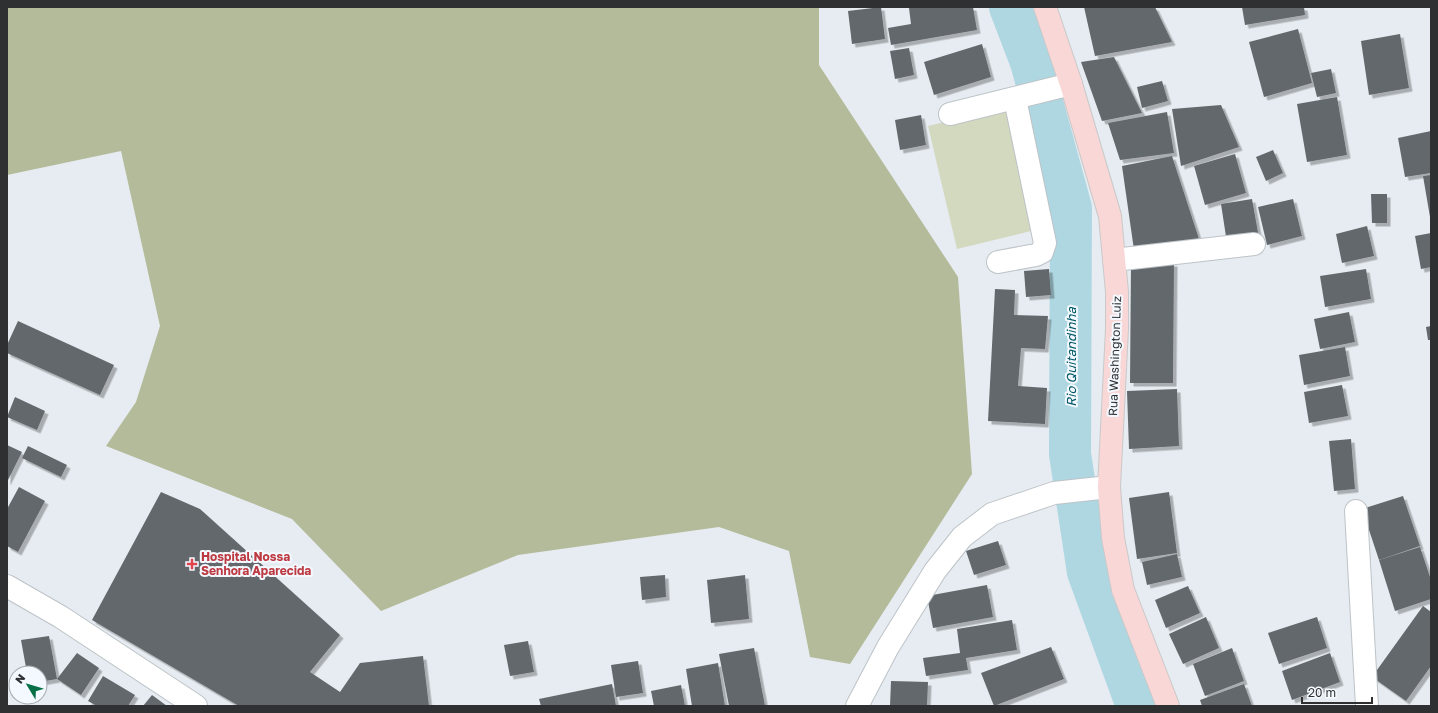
<svg xmlns="http://www.w3.org/2000/svg" width="1438" height="713" font-family="'Golos Text',sans-serif">
  <defs>
    <filter id="shadow"><feDropShadow dx="3.5" dy="3.5" stdDeviation="0" flood-color="#0004"/></filter>
  </defs>
  <rect width="100%" height="100%" fill="#e6ecf1"/>
  <path fill="#d3d9bf" d="M1007 107 1035 230 957 249 928 126Z"/>
  <path fill="#b4bb9b" d="M7 7H819V65L958 277 972 474 850 664 810 657 789 551 719 527 518 555 381 611 292 519 106 446 136 402 160 326 121 151 7 175Z"/>
  <g fill="none" stroke-linecap="round" stroke-linejoin="round">
    <path stroke="#afd7e2" stroke-width="42" d="M1010 7 1031 62 1071 208 1070 454 1088 572 1137 706"/>
  </g>
  <g fill="#63686c" filter="url(#shadow)">
    <path d="M881 7 885 39 852 44 848 11Z"/>
    <path d="M912 7H973L977 30 891 45 888 28 911 24 909 8Z"/>
    <path d="M1084 7H1155L1172 42 1095 56Z"/>
    <path d="M1242 7H1304L1305 15 1245 25Z"/>
    <path d="M1298 29 1312 83 1264 97 1249 42Z"/>
    <path d="M1400 34 1409 88 1369 95 1361 41Z"/>
    <path d="M982 44 991 77 934 95 924 62Z"/>
    <path d="M909 48 914 75 895 79 890 51Z"/>
    <path d="M1114 57 1142 113 1102 121 1081 62Z"/>
    <path d="M1331 69 1336 93 1317 97 1311 73Z"/>
    <path d="M1162 81 1168 101 1142 108 1137 87Z"/>
    <path d="M1337 97 1347 155 1307 162 1297 104Z"/>
    <path d="M1221 105 1239 147 1181 166 1172 109Z"/>
    <path d="M1167 112 1174 153 1120 160 1108 123Z"/>
    <path d="M921 115 926 145 900 150 895 120Z"/>
    <path d="M1431 131V173L1405 177 1398 138Z"/>
    <path d="M1273 150 1283 173 1266 181 1256 157Z"/>
    <path d="M1235 154 1246 193 1205 205 1194 166Z"/>
    <path d="M1172 156 1200 242 1134 250 1122 166Z"/>
    <path d="M1431 175V217H1430L1423 176Z"/>
    <path d="M1371 194H1387V223H1372Z"/>
    <path d="M1252 199 1259 238 1227 243 1221 204Z"/>
    <path d="M1293 199 1302 236 1267 245 1258 207Z"/>
    <path d="M1367 226 1374 256 1342 263 1336 234Z"/>
    <path d="M1431 233V267L1421 269 1415 236Z"/>
    <path d="M1131 263H1174L1173 383H1130Z"/>
    <path d="M1049 269 1051 295 1026 297 1024 271Z"/>
    <path d="M1366 269 1371 299 1325 307 1320 276Z"/>
    <path d="M995 289 1015 290 1014 315 1048 316 1045 349 1021 348 1018 386 1047 388 1045 424 988 421Z"/>
    <path d="M1349 312 1355 342 1320 349 1314 319Z"/>
    <path d="M18 321 114 365 100 395 7 353V345Z"/>
    <path d="M1431 326V340H1428L1426 327Z"/>
    <path d="M1345 347 1350 376 1304 385 1299 355Z"/>
    <path d="M1342 385 1348 416 1309 423 1304 392Z"/>
    <path d="M1177 389 1179 446 1129 449 1127 391Z"/>
    <path d="M15 397 45 411 37 430 7 417Z"/>
    <path d="M1351 439 1355 489 1334 491 1329 441Z"/>
    <path d="M7 445 22 452 7 482Z"/>
    <path d="M28 446 67 465 61 477 22 458Z"/>
    <path d="M19 487 45 501 18 552 7 546V509Z"/>
    <path d="M161 492 200 509 340 635 310 672 340 692 360 663 423 656 429 706H239L92 620Z"/>
    <path d="M1169 492 1177 553 1137 559 1129 498Z"/>
    <path d="M1403 496 1420 546 1379 560 1362 509Z"/>
    <path d="M998 541 1006 565 974 575 966 551Z"/>
    <path d="M1420 547 1431 580V599L1395 611 1379 560Z"/>
    <path d="M1177 554 1182 577 1147 585 1142 562Z"/>
    <path d="M665 575 666 597 642 600 640 577Z"/>
    <path d="M745 575 749 619 711 623 707 580Z"/>
    <path d="M987 585 993 617 933 628 927 596Z"/>
    <path d="M1188 586 1200 613 1166 628 1155 600Z"/>
    <path d="M1423 606 1431 612V666L1406 701 1372 677Z"/>
    <path d="M1206 617 1219 648 1183 664 1169 634Z"/>
    <path d="M1317 617 1327 648 1279 664 1268 633Z"/>
    <path d="M1012 620 1017 650 966 658 968 670 926 676 923 658 960 653 957 629Z"/>
    <path d="M49 636 57 679 40 682V673H27L21 640Z"/>
    <path d="M528 641 534 672 510 676 504 645Z"/>
    <path d="M1051 647 1064 679 994 706 981 673Z"/>
    <path d="M754 648 765 706H729L719 654Z"/>
    <path d="M1232 648 1244 681 1205 696 1193 664Z"/>
    <path d="M77 653 99 668 81 695 57 679Z"/>
    <path d="M1330 653 1340 682 1292 700 1282 671Z"/>
    <path d="M638 661 643 693 616 697 611 665Z"/>
    <path d="M718 663 725 706H692L686 669Z"/>
    <path d="M103 676 135 695 128 706H97L88 701Z"/>
    <path d="M891 681 928 682 927 706H890Z"/>
    <path d="M612 684 616 706H541L539 699Z"/>
    <path d="M1244 684 1252 706H1202L1200 700Z"/>
    <path d="M681 685 685 706H654L651 691Z"/>
    <path d="M152 695 167 706H143Z"/>
  </g>
  <g fill="none" stroke-linecap="round" stroke-linejoin="round">
    <g stroke="#bdc3c7" stroke-width="24">
      <g id="minor">
        <path d="M950 114 1071 84"/>
        <path d="M1114 260 1254 244"/>
        <path d="M998 262 1036 255 1042 252 1045 243 1015 99"/>
        <path d="M1356 511 1367 706"/>
        <path d="M7 586 61 617 196 706"/>
        <path d="M857 706 888 647 935 571 962 537 992 514 1054 493 1109 487"/>
      </g>
    </g>
    <g stroke="#c9c9ca" stroke-width="24">
      <path id="major" d="M1045 7 1071 84 1110 216 1117 292V329L1109 487 1113 538 1123 590 1168 706"/>
    </g>
    <use href="#minor" stroke="#fff" stroke-width="22"/>
    <use href="#major" stroke="#f8d7d6" stroke-width="22"/>
  </g>
  <path fill="#e0444e" stroke="#f3f9fe" stroke-width="1.5" d="M190 558h4v4h4v4h-4v4h-4v-4h-4v-4h4z"/>
  <g text-anchor="middle" stroke-width="4" stroke-linejoin="round" paint-order="stroke">
    <g font-size="12" fill="#2e3032" stroke="#f3f9fe">
      <text transform="translate(1115 356) rotate(-88)" y="4">Rua Washington Luiz</text>
    </g>
    <g font-size="12" font-weight="bold" fill="#be3a42" stroke="#f3f9fe" text-anchor="start">
      <text x="201" y="561">Hospital Nossa<tspan x="201" dy="14">Senhora Aparecida</tspan></text>
    </g>
    <g font-size="13" font-style="italic" fill="#015767" stroke="#f3f9fe">
      <text transform="translate(1071 357) rotate(-90)" y="5">Rio Quitandinha</text>
    </g>
  </g>
  <rect width="1438" height="713" fill="none" stroke="#2e3032" stroke-width="16"/>
  <g transform="translate(28 685) rotate(308)"><circle r="19" fill="#f3f9fe" stroke="#a4a9ac"/>
  <path d="M0-3L7 15L0 10L-7 15Z" fill="#076f46"/>
  <text y="-6" font-size="11" font-weight="bold" text-anchor="middle" fill="#2e3032">N</text>
  </g>
  <path d="M1302 697v6h70v-6" fill="none" stroke="#2e3032" stroke-width="2"/>
  <text x="1308" y="697" font-size="12" fill="#2e3032" stroke="#f3f9fe" stroke-width="3" paint-order="stroke">20 m</text>
</svg>
